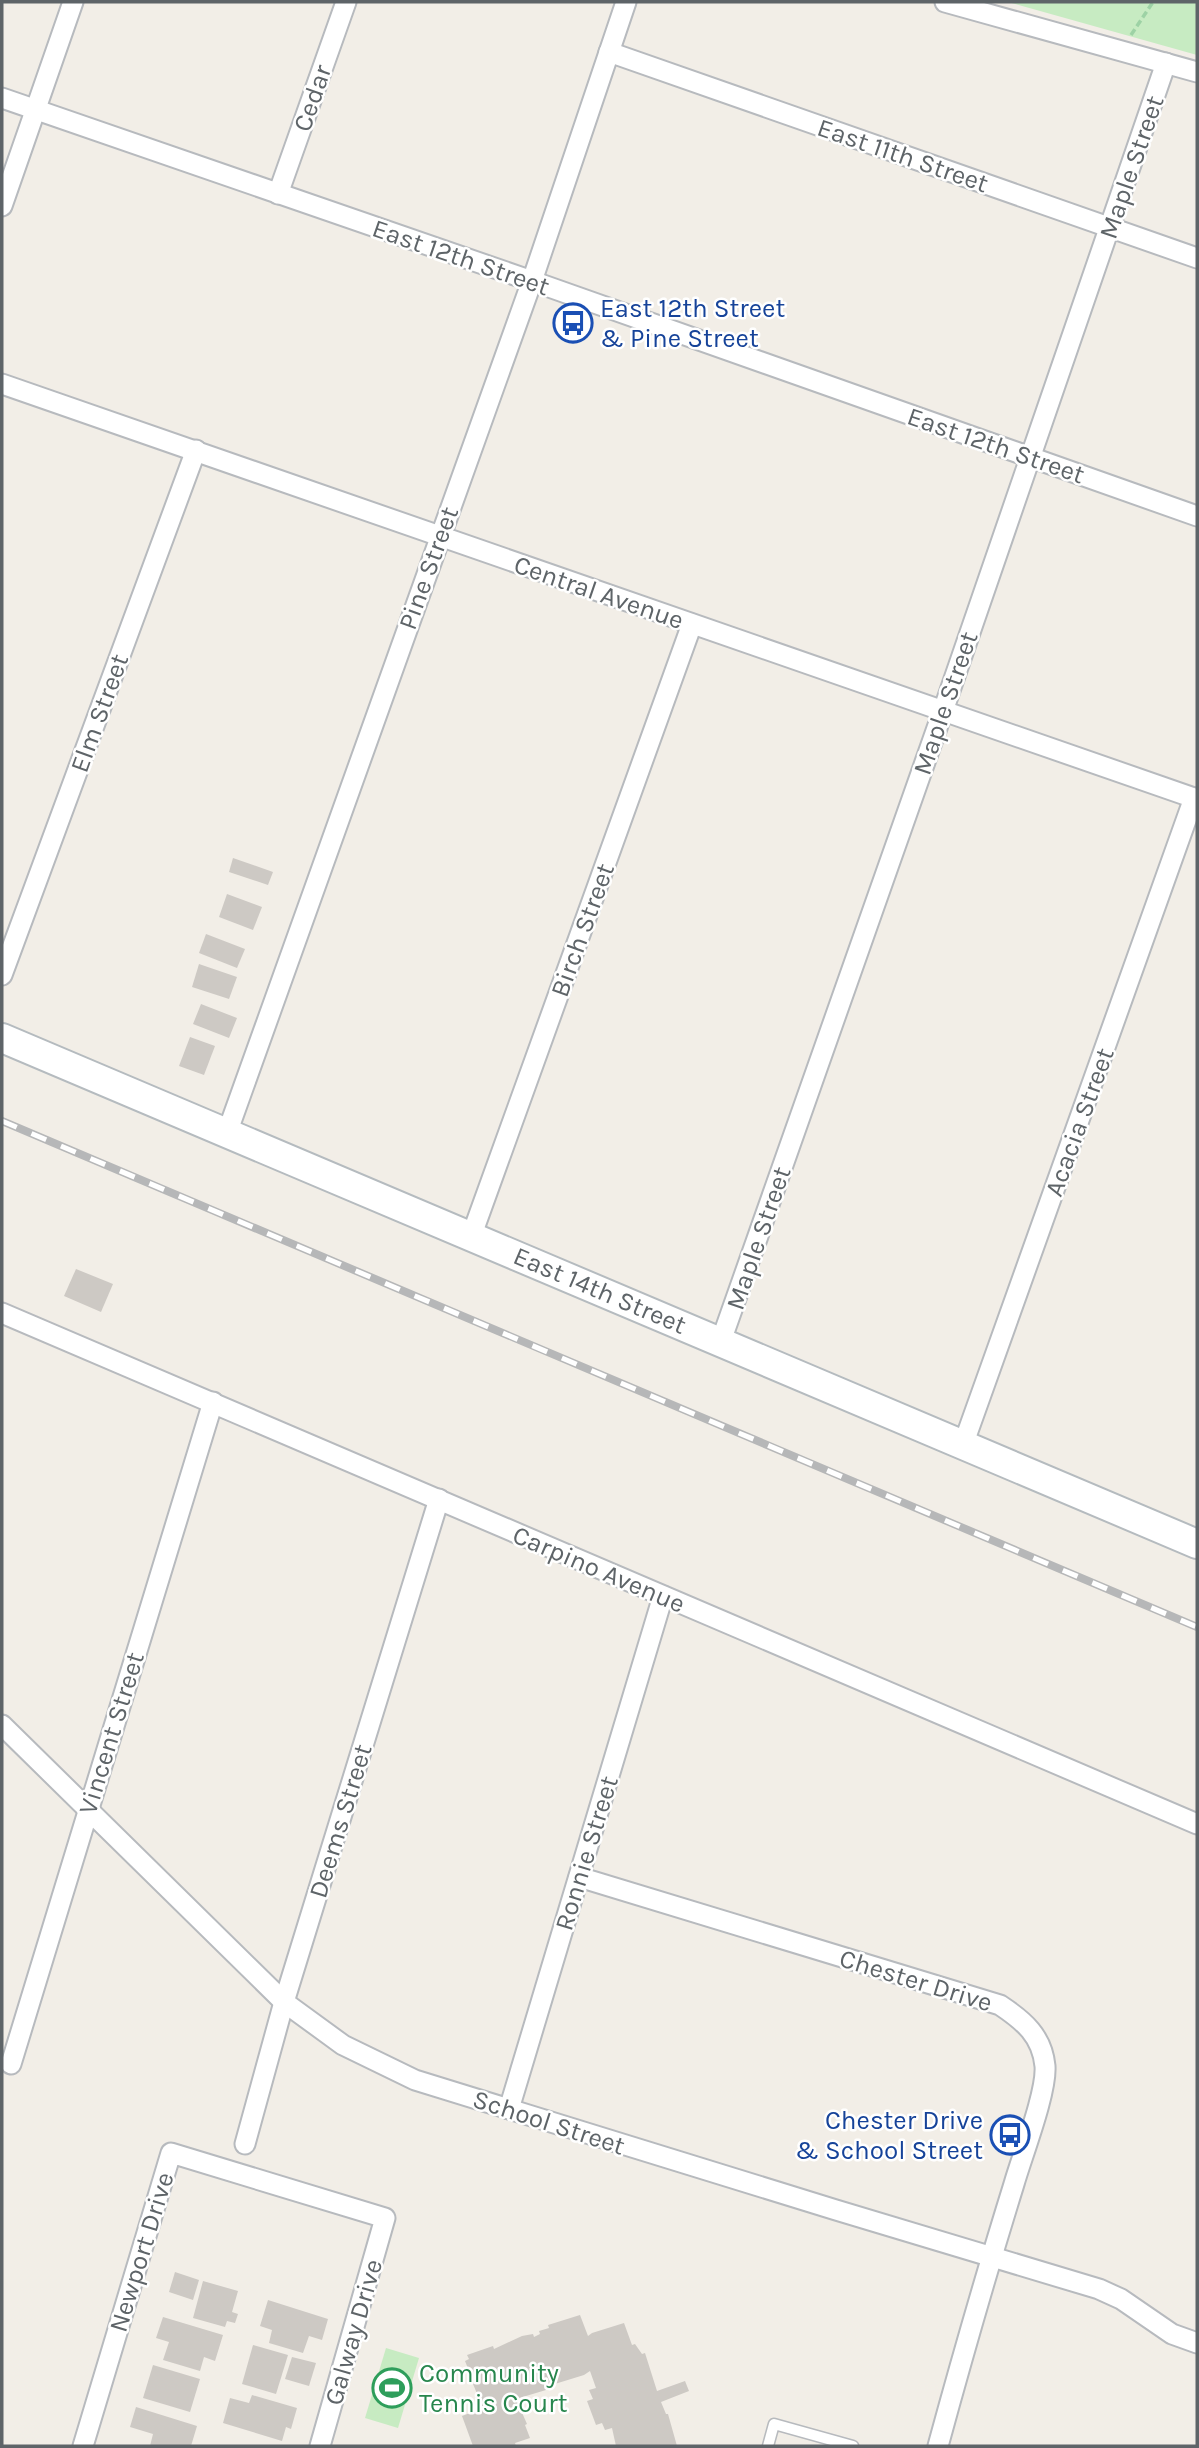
<svg xmlns="http://www.w3.org/2000/svg" width="1199" height="2448" font-family="Karla,sans-serif">
  <rect width="100%" height="100%" fill="#f2eee7"/>
  <g fill="#c7ebc2">
    <path d="M1008 2H1197V55Z"/>
    <path d="M386 2348 419 2358 398 2428 365 2418Z"/>
  </g>
  <g fill="#cdc9c4">
    <path d="M233 858 273 872 268 885 229 872Z"/>
    <path d="M227 894 262 907 253 930 219 917Z"/>
    <path d="M206 934 245 949 237 968 199 953Z"/>
    <path d="M199 964 237 977 229 999 192 987Z"/>
    <path d="M201 1004 237 1018 229 1038 193 1024Z"/>
    <path d="M190 1037 215 1046 204 1075 179 1066Z"/>
    <path d="M76 1269 113 1284 101 1312 64 1296Z"/>
    <path d="M175 2272 199 2280 193 2300 169 2292Z"/>
    <path d="M203 2281 238 2291 232 2312 238 2314 235 2323 227 2321 225 2327 193 2318Z"/>
    <path d="M268 2300 328 2319 322 2340 309 2336 303 2353 269 2343 272 2330 260 2326Z"/>
    <path d="M580 2315 588 2336 592 2333 624 2323 632 2345 635 2344 642 2354 645 2353 657 2391 685 2381 689 2391 661 2402 666 2414H668L677 2446H616L612 2428 605 2430 602 2423 596 2425 587 2401 593 2399 589 2390 596 2388 590 2371 584 2375 545 2387 546 2390 516 2399 527 2424 525 2425 530 2438 515 2443 516 2446H473L462 2416 483 2408 468 2372 469 2371 465 2361 469 2359 467 2355 493 2346 494 2349 522 2336 533 2334 534 2337 540 2334 539 2331 549 2328 548 2325Z"/>
    <path d="M163 2317 223 2335 215 2361 204 2357 200 2371 163 2360 169 2342 156 2338Z"/>
    <path d="M253 2345 288 2355 276 2394 242 2384Z"/>
    <path d="M292 2357 316 2363 309 2386 285 2379Z"/>
    <path d="M153 2365 200 2379 190 2412 143 2398Z"/>
    <path d="M252 2395 297 2408 291 2429 286 2427 282 2441 223 2423 230 2398 249 2403Z"/>
    <path d="M136 2407 197 2426 191 2446H150L153 2434 130 2427Z"/>
  </g>
  <g fill="none" stroke-linecap="round" stroke-linejoin="round">
    <g stroke="#b7babe" stroke-width="13">
      <path id="lane" d="M768 2446 774 2424 853 2446"/>
    </g>
    <g stroke="#b7babe" stroke-width="23">
      <g id="street">
        <path d="M945 2 1197 72"/>
        <path d="M609 52 1197 258"/>
        <path d="M2 98 532 281 1197 516"/>
        <path d="M278 194 346 2"/>
        <path d="M2 206 73 2"/>
        <path d="M2 384 1197 799"/>
        <path d="M2 975 196 450"/>
        <path d="M227 1133 532 281 626 2"/>
        <path d="M471 1237 692 624"/>
        <path d="M2 1313 1197 1824"/>
        <path d="M721 1341 943 711 1166 63"/>
        <path d="M963 1445 1194 798"/>
        <path d="M2 1725 284 2002 343 2045 415 2080 836 2210 1099 2289 1121 2299 1172 2334 1197 2343"/>
        <path d="M579 1877 1000 2005C1024 2021 1042 2036 1045 2066 1047 2092 1022 2156 1014 2184 987 2271 962 2358 938 2446"/>
        <path d="M11 2064 213 1402"/>
        <path d="M509 2109 663 1596"/>
        <path d="M245 2144 284 2002 439 1499"/>
        <path d="M83 2446 171 2153 385 2218 320 2446"/>
      </g>
    </g>
    <g stroke="#b5bbbf" stroke-width="32">
      <path id="secondary" d="M2 1038 1197 1544"/>
    </g>
    <path stroke="#9dd2a5" stroke-width="3.5" stroke-dasharray="7 3.5" stroke-linecap="butt" d="M1131 35 1153 2"/>
    <use href="#lane" stroke="#fff" stroke-width="10"/>
    <use href="#street" stroke="#fff" stroke-width="19"/>
    <use href="#secondary" stroke="#fff" stroke-width="28"/>
    <g stroke="#b6b7b8" stroke-width="8">
      <path id="rail" d="M2 1121 1197 1627"/>
    </g>
    <use href="#rail" stroke="#fff" stroke-width="5" stroke-dasharray="16" stroke-linecap="butt"/>
  </g>
  <defs>
    <g id="bus-ring" transform="scale(2.0125)"><circle r="9.5" fill="#fff" stroke="#1a4fb4" stroke-width="1.5"/><path d="M-5-6H5V4H4V6H2V4H-2V6H-4V4H-5ZM-3.5-4V0h7V-4ZM-3.5 1.2v1.5H-2V1.2ZM2 1.2v1.5H3.5V1.2Z" fill="#1a4fb4"/></g>
    <g id="stadium-ring" transform="scale(2.0125)"><circle r="9.5" fill="#fff" stroke="#2e9e5b" stroke-width="1.5"/><path d="M0-5a6.5 5 0 1 0 0 10a6.5 5 0 1 0 0-10ZM-3.5-1.8h7v3.6h-7Z" fill="#2e9e5b"/></g>
  </defs>
  <g fill-rule="evenodd">
    <use href="#bus-ring" x="573" y="323"/>
    <use href="#bus-ring" x="1010" y="2135"/>
    <use href="#stadium-ring" x="392" y="2388"/>
  </g>
  <g text-anchor="middle" stroke-width="5" stroke-linejoin="round" paint-order="stroke">
    <g font-size="26" fill="#5e6468" stroke="#fff">
      <text transform="translate(312 98) rotate(-71)" y="9">Cedar</text>
      <text transform="translate(903 155) rotate(19)" y="9">East 11th Street</text>
      <text transform="translate(1131 167) rotate(-71)" y="9">Maple Street</text>
      <text transform="translate(461 257) rotate(19)" y="9">East 12th Street</text>
      <text transform="translate(996 445) rotate(19)" y="9">East 12th Street</text>
      <text transform="translate(428 568) rotate(-70)" y="9">Pine Street</text>
      <text transform="translate(599 592) rotate(19)" y="9">Central Avenue</text>
      <text transform="translate(945 703) rotate(-71)" y="9">Maple Street</text>
      <text transform="translate(99 713) rotate(-70)" y="9">Elm Street</text>
      <text transform="translate(582 930) rotate(-70)" y="9">Birch Street</text>
      <text transform="translate(1079 1122) rotate(-70)" y="9">Acacia Street</text>
      <text transform="translate(758 1238) rotate(-71)" y="9">Maple Street</text>
      <text transform="translate(600 1290) rotate(23)" y="9">East 14th Street</text>
      <text transform="translate(599 1569) rotate(23)" y="9">Carpino Avenue</text>
      <text transform="translate(111 1733) rotate(-73)" y="9">Vincent Street</text>
      <text transform="translate(340 1821) rotate(-73)" y="9">Deems Street</text>
      <text transform="translate(586 1853) rotate(-73)" y="9">Ronnie Street</text>
      <text transform="translate(916 1980) rotate(17)" y="9">Chester Drive</text>
      <text transform="translate(549 2122) rotate(18)" y="9">School Street</text>
      <text transform="translate(141 2252) rotate(-73)" y="9">Newport Drive</text>
      <text transform="translate(353 2332) rotate(-74)" y="9">Galway Drive</text>
    </g>
    <g font-size="26" fill="#164399" stroke="#fff" text-anchor="start">
      <text x="600" y="317">East 12th Street<tspan x="600" dy="30">&amp; Pine Street</tspan></text>
      <text x="983" y="2129" text-anchor="end">Chester Drive<tspan x="983" dy="30">&amp; School Street</tspan></text>
    </g>
    <g font-size="26" fill="#27864d" stroke="#fff" text-anchor="start">
      <text x="419" y="2382">Community<tspan x="419" dy="30">Tennis Court</tspan></text>
    </g>
  </g>
  <rect width="1199" height="2448" fill="none" stroke="#5e6468" stroke-width="7"/>
</svg>
